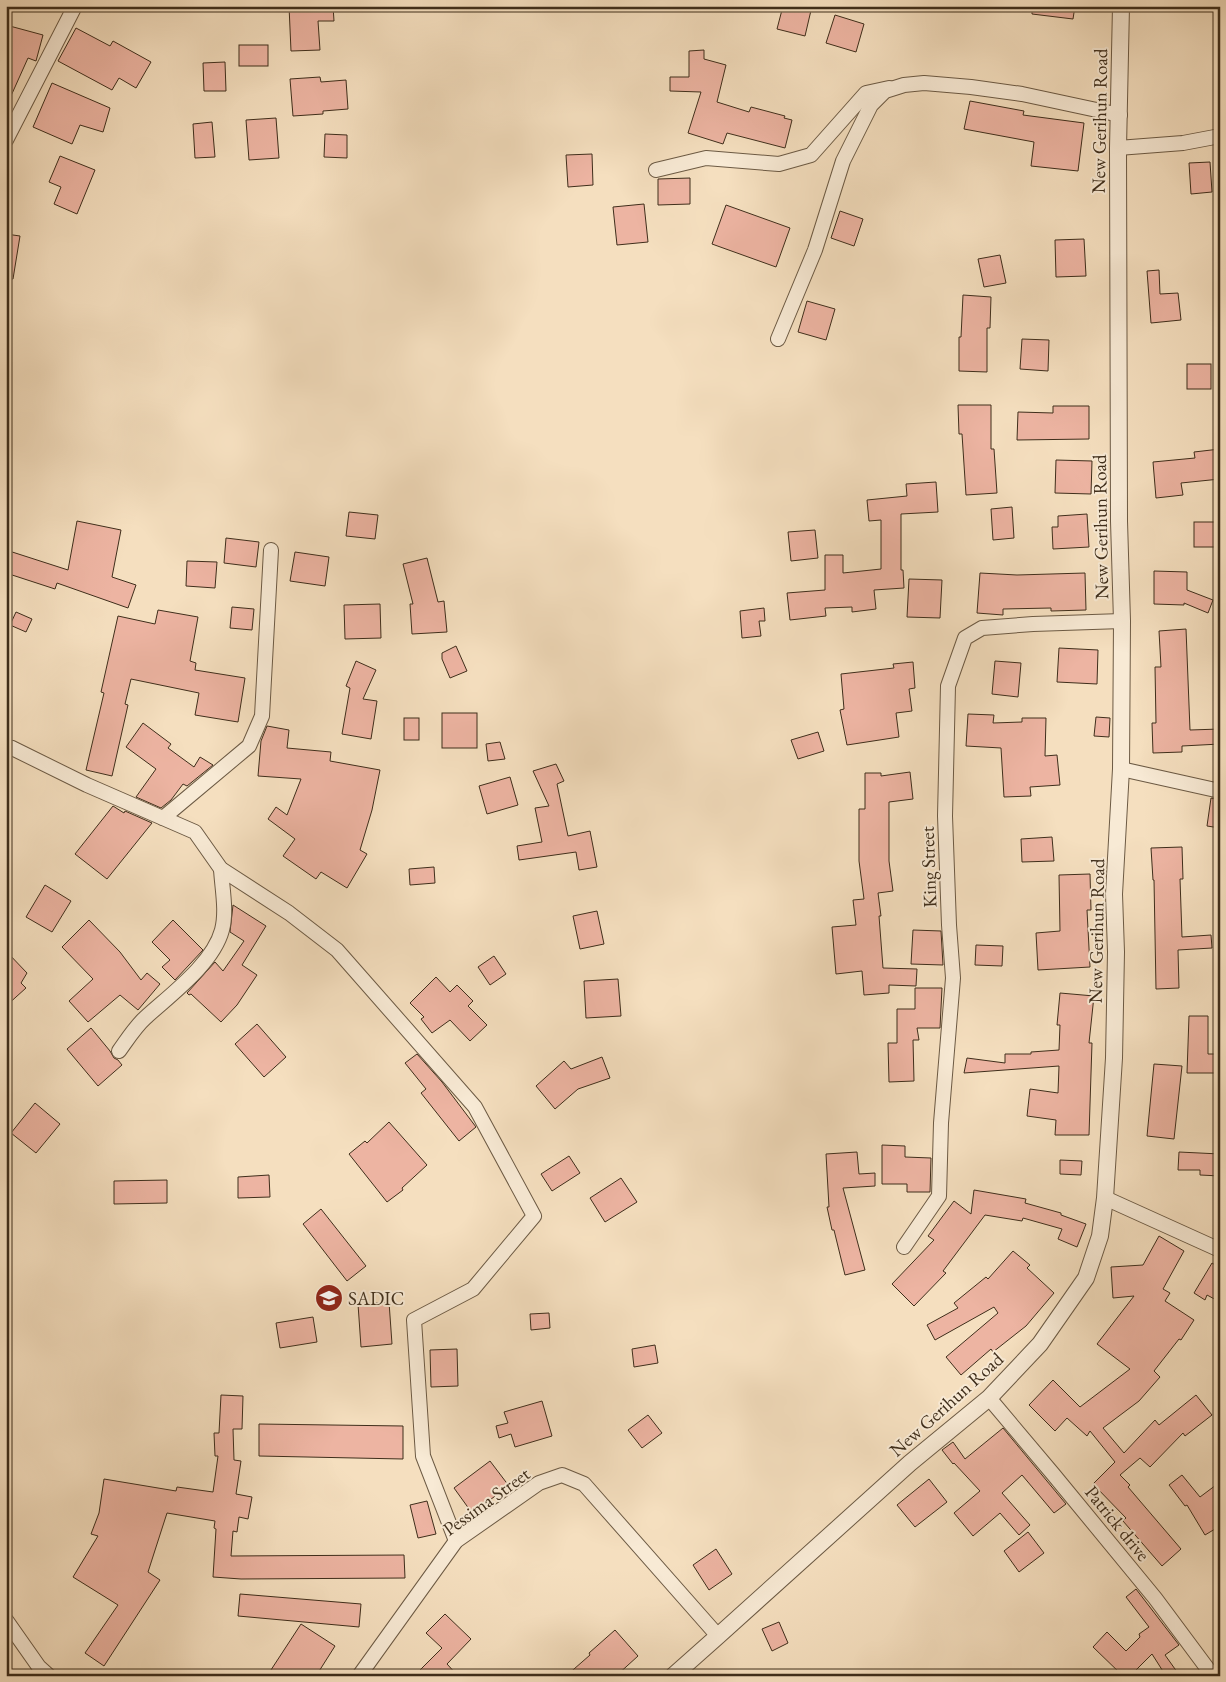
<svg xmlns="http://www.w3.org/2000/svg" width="1226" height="1682" font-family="'EB Garamond',serif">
  <rect width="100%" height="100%" fill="#f5dfbf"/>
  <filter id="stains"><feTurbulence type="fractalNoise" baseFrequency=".004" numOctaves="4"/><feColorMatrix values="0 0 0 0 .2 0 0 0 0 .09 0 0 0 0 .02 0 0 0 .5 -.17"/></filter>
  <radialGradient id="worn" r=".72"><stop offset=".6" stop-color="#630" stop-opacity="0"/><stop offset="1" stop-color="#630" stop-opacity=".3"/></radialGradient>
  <g fill="#edb4a2" stroke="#3f2e1b">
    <path d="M289 6H333L334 21H318L320 50 291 51Z"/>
    <path d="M783 6H812L805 36 777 29Z"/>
    <path d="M1032 6H1075L1073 19 1032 14Z"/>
    <path d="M835 15 864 24 856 52 826 43Z"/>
    <path d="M6 25 43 35 36 61 28 58 6 107Z"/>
    <path d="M76 28 110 46 113 41 151 62 136 88 119 78 112 90 58 61Z"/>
    <rect x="239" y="45" width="29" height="21"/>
    <path d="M704 50V59L726 65 717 102 749 112 751 107 785 116 784 118 792 120 785 148 727 133 723 144 688 133 701 92 670 91V77H689V51Z"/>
    <path d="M225 62 226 91H204L203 63Z"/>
    <path d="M320 77 321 82 346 80 348 109 323 111V114L293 116 290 79Z"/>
    <path d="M52 83 110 108 103 132 80 125 72 144 33 127Z"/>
    <path d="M970 101 1024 111 1023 115 1084 123 1078 171 1031 166 1034 142 964 129Z"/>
    <path d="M276 118 279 158 249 160 246 120Z"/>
    <path d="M212 122 215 157 195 158 193 124Z"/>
    <path d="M325 134 347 135V158L324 157Z"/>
    <path d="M592 154 593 185 568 187 566 155Z"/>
    <path d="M60 156 95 170 77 214 54 204 61 187 49 182Z"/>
    <path d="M1210 162 1212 192 1191 194 1189 163Z"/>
    <path d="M690 178V204L658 205V179Z"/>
    <path d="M644 204 648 242 617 245 613 207Z"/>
    <path d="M726 205 790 228 776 267 712 244Z"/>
    <path d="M840 211 863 219 854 246 831 238Z"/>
    <path d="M6 234 20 236 13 279H6Z"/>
    <path d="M1084 239 1086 276 1056 277 1055 240Z"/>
    <path d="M1000 255 1006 283 984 287 978 259Z"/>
    <path d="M1159 270 1160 294 1178 293 1181 320 1151 323 1147 271Z"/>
    <path d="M963 295 991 297 990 328H987V372L959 371V337H961Z"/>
    <path d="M807 301 835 309 826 340 798 332Z"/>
    <path d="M1022 339 1049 340 1048 371 1020 369Z"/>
    <rect x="1187" y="364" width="24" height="25"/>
    <path d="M958 405H991V449H994L997 493 966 495 962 434H959Z"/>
    <path d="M1053 406H1089V439L1017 440 1018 412 1053 413Z"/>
    <path d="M1220 449V479L1181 483 1183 495 1156 498 1153 462 1195 458 1194 452Z"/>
    <path d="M1056 460 1092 461 1091 494 1055 493Z"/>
    <path d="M936 482 938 512 901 514V570H903L904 588 874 590 876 609 852 612V607L825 608 826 616 790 620 787 593 825 590V555H843V573L881 569V520L869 521 867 500 907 496 906 484Z"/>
    <path d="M1012 507 1014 538 993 540 991 509Z"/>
    <path d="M349 512 378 515 375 539 346 536Z"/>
    <path d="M1087 514 1089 547 1053 549 1052 527H1058V516Z"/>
    <path d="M77 521 121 530 112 577 136 585 128 608 57 583 55 589 6 573V550L68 570Z"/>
    <rect x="1194" y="522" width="26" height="25"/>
    <path d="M815 530 818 558 791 561 788 532Z"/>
    <path d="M226 538 259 542 256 567 224 563Z"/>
    <path d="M295 552 329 557 325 586 290 581Z"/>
    <path d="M427 558 438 602 444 601 447 632 412 634 410 604H413L403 564Z"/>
    <path d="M187 561 217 562 215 588 186 586Z"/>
    <path d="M1154 571 1187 572V590L1213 600 1208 613 1184 603V605L1154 604Z"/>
    <path d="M980 573 1017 575 1085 573 1086 610 1051 611V608L1003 609V615L977 613Z"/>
    <path d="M909 579 942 580 940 618 907 617Z"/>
    <path d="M380 604 381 638 345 639 344 605Z"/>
    <path d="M232 607 254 609 252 630 230 628Z"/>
    <path d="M764 608 765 621H759L761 636 742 638 740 611Z"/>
    <path d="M158 610 198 617 190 661 196 663 195 670 245 678 238 722 195 715 199 693 131 679 125 704 128 705 112 776 86 770 104 693 101 692 118 616 155 624Z"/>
    <path d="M16 612 32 619 26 632 10 625Z"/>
    <path d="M1186 629 1190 730 1220 729V744L1182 746V752L1153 753 1152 723H1156L1155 667H1161L1159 631Z"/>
    <path d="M456 646 467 671 450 678 442 659V653Z"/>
    <path d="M1059 648 1098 650 1097 684 1057 682Z"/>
    <path d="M356 661 376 670 363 699 377 701 371 739 342 734 350 688 346 686Z"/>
    <path d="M995 661 1021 663 1018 697 992 694Z"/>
    <path d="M913 662 915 688 909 689 912 711 896 713 899 737 847 745 840 710 844 709 841 674 894 668 893 664Z"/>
    <rect x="442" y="713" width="35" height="35"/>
    <path d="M968 714 994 715 993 723 1022 722V718H1046L1045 756 1057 755 1060 785 1030 787 1031 796 1004 797 1001 748 966 746Z"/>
    <path d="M1096 717 1110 718 1109 737 1094 736Z"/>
    <rect x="404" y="718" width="15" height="22"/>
    <path d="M143 723 171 744 168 748 194 767 200 757 213 765 187 786 183 784 171 800 161 808 136 797 156 769 126 747Z"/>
    <path d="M267 726 289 730 287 748 331 752 330 761 380 770 372 810 360 850 367 854 347 888 321 872 316 879 283 856 295 839 268 819 276 807 287 815 301 779 258 776 261 741Z"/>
    <path d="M818 732 824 751 798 759 791 740Z"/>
    <path d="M500 742 505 759 488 761 486 744Z"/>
    <path d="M556 764 564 781 557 784 568 836 590 831 597 867 579 870 576 852 519 860 517 846 542 842 535 808 549 806 533 771Z"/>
    <path d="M910 772 913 799 889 802V861L893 891 878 893 881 916H879L883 968 917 969 916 986 889 985V993L864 995 862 971 836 974 832 927 856 925 853 900 864 899 859 861V809H865V773H881V776Z"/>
    <path d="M510 777 518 805 487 814 479 786Z"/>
    <path d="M1211 798 1220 800V828L1207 826Z"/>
    <path d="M113 806 124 813 125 811 152 823 107 879 75 854Z"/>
    <path d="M1052 837 1054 861 1022 862 1021 839Z"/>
    <path d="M1182 847 1183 879H1180L1182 937 1211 935 1212 948 1178 950 1179 988 1156 989 1154 880H1153L1151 848Z"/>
    <path d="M434 867 435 883 410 885 409 869Z"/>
    <path d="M1090 874 1091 910H1087L1090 967 1038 970 1036 933 1060 931 1059 875Z"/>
    <path d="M45 885 71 901 52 932 26 917Z"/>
    <path d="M233 905 266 926 242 965 257 975 237 1005 221 1022 191 994 189 995 187 993 215 962 223 971 244 941 230 932Z"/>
    <path d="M597 911 604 944 580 949 573 916Z"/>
    <path d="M89 920 120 952 141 980 147 973 160 984 138 1010 120 995 88 1022 69 1001 93 979 62 947Z"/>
    <path d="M173 920 203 950 175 980 162 967 170 960 152 942Z"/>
    <path d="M913 930 941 931 943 965 911 964Z"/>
    <path d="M976 945 1003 946 1002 966 975 965Z"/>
    <path d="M6 951 27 973 21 983 26 988 6 1006Z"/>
    <path d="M494 956 506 974 490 985 478 967Z"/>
    <path d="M436 977 450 992 457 985 473 1001 468 1006 487 1025 470 1041 450 1020 432 1033 421 1019 424 1017 410 1003Z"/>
    <path d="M618 979 621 1016 586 1018 584 981Z"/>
    <path d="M915 988H942L940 1028H917L919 1040H913L914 1081 889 1082 888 1043H897V1009H915Z"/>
    <path d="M1060 993 1094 996 1089 1043H1092L1089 1135H1055L1056 1120 1027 1116 1030 1089 1058 1093 1059 1066 964 1073 967 1058 1005 1063V1054H1031V1052L1059 1050 1060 1025H1057Z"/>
    <path d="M1189 1016H1208V1054H1220V1073H1187Z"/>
    <path d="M257 1024 286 1057 264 1077 235 1044Z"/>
    <path d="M91 1028 110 1051 114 1058 118 1060 122 1065 98 1086 67 1049Z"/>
    <path d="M417 1054 442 1082 476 1127 459 1141 421 1093 426 1089 405 1063Z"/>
    <path d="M602 1057 610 1078 578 1089 555 1109 536 1086 564 1061 571 1069Z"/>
    <path d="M1154 1064 1182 1066 1174 1139 1147 1136Z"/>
    <path d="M35 1103 60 1124 36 1153 11 1133Z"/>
    <path d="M389 1122 427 1165 402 1188 403 1190 387 1202 349 1154 365 1141 367 1143Z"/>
    <path d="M882 1145 905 1146V1157L931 1158 930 1192H907V1184H882Z"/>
    <path d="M857 1152 859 1174 875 1173V1186L843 1188 865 1270 845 1275 834 1230H832L827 1207H829L826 1154Z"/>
    <path d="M1179 1152 1220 1154V1176L1200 1175V1170H1178Z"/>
    <path d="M569 1156 580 1173 552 1191 541 1174Z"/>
    <path d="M1060 1160 1082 1161 1081 1175 1060 1174Z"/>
    <path d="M269 1175 270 1197 238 1198V1177Z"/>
    <path d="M621 1178 637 1202 605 1222 590 1198Z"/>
    <path d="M167 1180V1203L114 1204V1181Z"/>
    <path d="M974 1190 1026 1199 1025 1203 1061 1213V1215L1086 1224 1077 1247 1058 1239 1062 1229 1023 1218 1022 1221 985 1215 943 1271 946 1273 914 1306 892 1284 934 1240 928 1236 954 1201 971 1214Z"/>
    <path d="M321 1209 366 1266 347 1281 303 1224Z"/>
    <path d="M1159 1236 1184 1251 1163 1289 1170 1293 1165 1301 1194 1320 1181 1340 1179 1339 1154 1371 1160 1377 1139 1401 1103 1428 1124 1453 1155 1420 1159 1425 1196 1395 1212 1415 1185 1436 1183 1433 1150 1467 1140 1458 1120 1475 1130 1485 1128 1487 1181 1549 1162 1566 1123 1521 1126 1518 1093 1484 1115 1462 1090 1431 1087 1436 1067 1418 1055 1431 1029 1405 1053 1380 1080 1407 1130 1369 1097 1344 1134 1296 1113 1298 1111 1267 1143 1265Z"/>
    <path d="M1013 1251 1030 1265 1027 1268 1054 1293 1026 1326 993 1352 991 1349 961 1375 946 1357 998 1313 994 1307 935 1340 927 1325 958 1308 954 1303 986 1277 988 1279Z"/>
    <path d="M1212 1263 1220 1268V1302L1207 1295 1205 1300 1194 1293Z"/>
    <path d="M389 1302 392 1344 361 1347 358 1304Z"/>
    <path d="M549 1313 550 1328 531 1330 530 1314Z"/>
    <path d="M313 1317 317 1342 280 1348 276 1323Z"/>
    <path d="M655 1345 658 1363 634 1367 632 1349Z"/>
    <path d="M457 1349 458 1386 431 1387 430 1350Z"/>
    <path d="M221 1395 243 1396 242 1429H233L234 1460 241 1461 236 1494 252 1497 248 1519 239 1517 237 1532 233 1531 231 1556 404 1555 405 1578 241 1579 213 1577 216 1529 214 1528 215 1521 167 1513 148 1572 160 1580 104 1666 85 1653 118 1605 73 1577 98 1536 91 1534 99 1513 104 1479 176 1491 177 1487 213 1492 218 1456H215L214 1433H219Z"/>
    <path d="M542 1401 552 1436 515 1447 511 1434 499 1438 496 1426 508 1423 504 1412Z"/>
    <path d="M648 1415 662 1433 642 1448 628 1430Z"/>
    <path d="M259 1424 403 1426V1459L259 1456Z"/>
    <path d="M1003 1428 1066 1504 1054 1513 1022 1475 1002 1493 1030 1525 1019 1535 1000 1513 973 1536 954 1513 980 1491 954 1463 953 1464 942 1450 953 1442 965 1459Z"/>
    <path d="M490 1461 509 1486 472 1513 454 1488Z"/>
    <path d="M1182 1475 1200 1497 1220 1482V1526L1205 1535 1187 1505 1185 1506 1169 1485Z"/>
    <path d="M929 1479 947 1502 915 1527 897 1505Z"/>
    <path d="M427 1501 436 1534 418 1538 410 1505Z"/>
    <path d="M1028 1532 1044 1553 1019 1572 1004 1551Z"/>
    <path d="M716 1549 732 1574 709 1590 693 1565Z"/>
    <path d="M1136 1589 1179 1645 1165 1655 1180 1676H1166L1152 1654 1130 1676H1123L1093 1647 1107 1632 1126 1651 1140 1637 1139 1634 1149 1627 1126 1597Z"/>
    <path d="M240 1594 361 1604 359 1627 238 1616Z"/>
    <path d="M445 1614 471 1639 447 1664 458 1676H414L442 1648 426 1633Z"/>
    <path d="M779 1622 788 1643 772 1651 762 1629Z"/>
    <path d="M301 1624 335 1646 316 1676H267Z"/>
    <path d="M615 1630 638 1656 616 1676H566L590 1655 589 1653Z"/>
  </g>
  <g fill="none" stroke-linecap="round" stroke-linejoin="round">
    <g stroke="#6c5a44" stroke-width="16">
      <g id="minor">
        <path d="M6 140 75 6"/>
        <path d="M1118 148 1183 143 1220 136"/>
        <path d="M656 170 706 158 779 164 811 155 866 93 889 88"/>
        <path d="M778 339 815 250 843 161 871 105 885 91 904 85 924 83 971 87 1022 94 1120 115"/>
        <path d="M6 747 12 748 87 785 195 832 221 869 289 913 337 950 475 1107 534 1216 473 1289 414 1320 423 1456 456 1541"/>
        <path d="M1121 769 1220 791"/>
        <path d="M163 818 249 746 262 716 271 550"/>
        <path d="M119 1051C127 1040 135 1027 145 1018 170 995 213 964 222 930 227 911 222 888 221 869"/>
        <path d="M1105 1198 1220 1250"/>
        <path d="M904 1247 939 1196 941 1123 953 978 949 925 945 816 948 686 965 638 982 628 1033 624 1122 621"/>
        <path d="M989 1398 1053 1474 1155 1598 1213 1676"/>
        <path d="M6 1620 39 1667 49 1676"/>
        <path d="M359 1676 456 1541 539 1483 562 1475 584 1484 718 1636"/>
      </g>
    </g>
    <g stroke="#6c5a44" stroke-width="18">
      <path id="tertiary" d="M673 1676 718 1636 910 1463 989 1398 1040 1344 1086 1278 1100 1236 1105 1198 1114 1058 1116 952 1114 894 1121 769 1122 621 1119 521 1118 148 1121 6"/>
    </g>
    <use href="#minor" stroke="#f8ead5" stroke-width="14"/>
    <use href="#tertiary" stroke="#f8ead5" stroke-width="16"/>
  </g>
  <defs>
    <g id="university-disc" transform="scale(1.4375)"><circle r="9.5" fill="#8f2418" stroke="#f8ead5"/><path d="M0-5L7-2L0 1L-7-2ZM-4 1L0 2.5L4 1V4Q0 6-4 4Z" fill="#fff"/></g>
  </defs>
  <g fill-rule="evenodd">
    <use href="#university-disc" x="329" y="1298"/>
  </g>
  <g text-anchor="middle" stroke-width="4" stroke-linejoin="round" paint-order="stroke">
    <g font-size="19" fill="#3f2e1b" stroke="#f8ead5">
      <text transform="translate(1099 121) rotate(-89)" y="7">New Gerihun Road</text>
      <text transform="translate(1100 527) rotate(-91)" y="7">New Gerihun Road</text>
      <text transform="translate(928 867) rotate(-92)" y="7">King Street</text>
      <text transform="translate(1096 931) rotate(-89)" y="7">New Gerihun Road</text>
      <text transform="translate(946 1404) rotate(-42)" y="7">New Gerihun Road</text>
      <text transform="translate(486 1501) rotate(-36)" y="7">Pessima Street</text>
      <text transform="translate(1118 1523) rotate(51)" y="7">Patrick drive</text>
    </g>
    <g font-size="19" fill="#3f2e1b" stroke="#f8ead5" text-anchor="start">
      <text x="348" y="1305">SADIC</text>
    </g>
  </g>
  <rect width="1226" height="1682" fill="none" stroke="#f5dfbf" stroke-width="25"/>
  <rect x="8" y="8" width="1211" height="1667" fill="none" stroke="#3f2e1b" stroke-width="2.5"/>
  <rect x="12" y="12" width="1201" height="1657" fill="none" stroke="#3f2e1b"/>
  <rect width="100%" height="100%" filter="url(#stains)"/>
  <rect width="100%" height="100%" fill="url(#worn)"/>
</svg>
